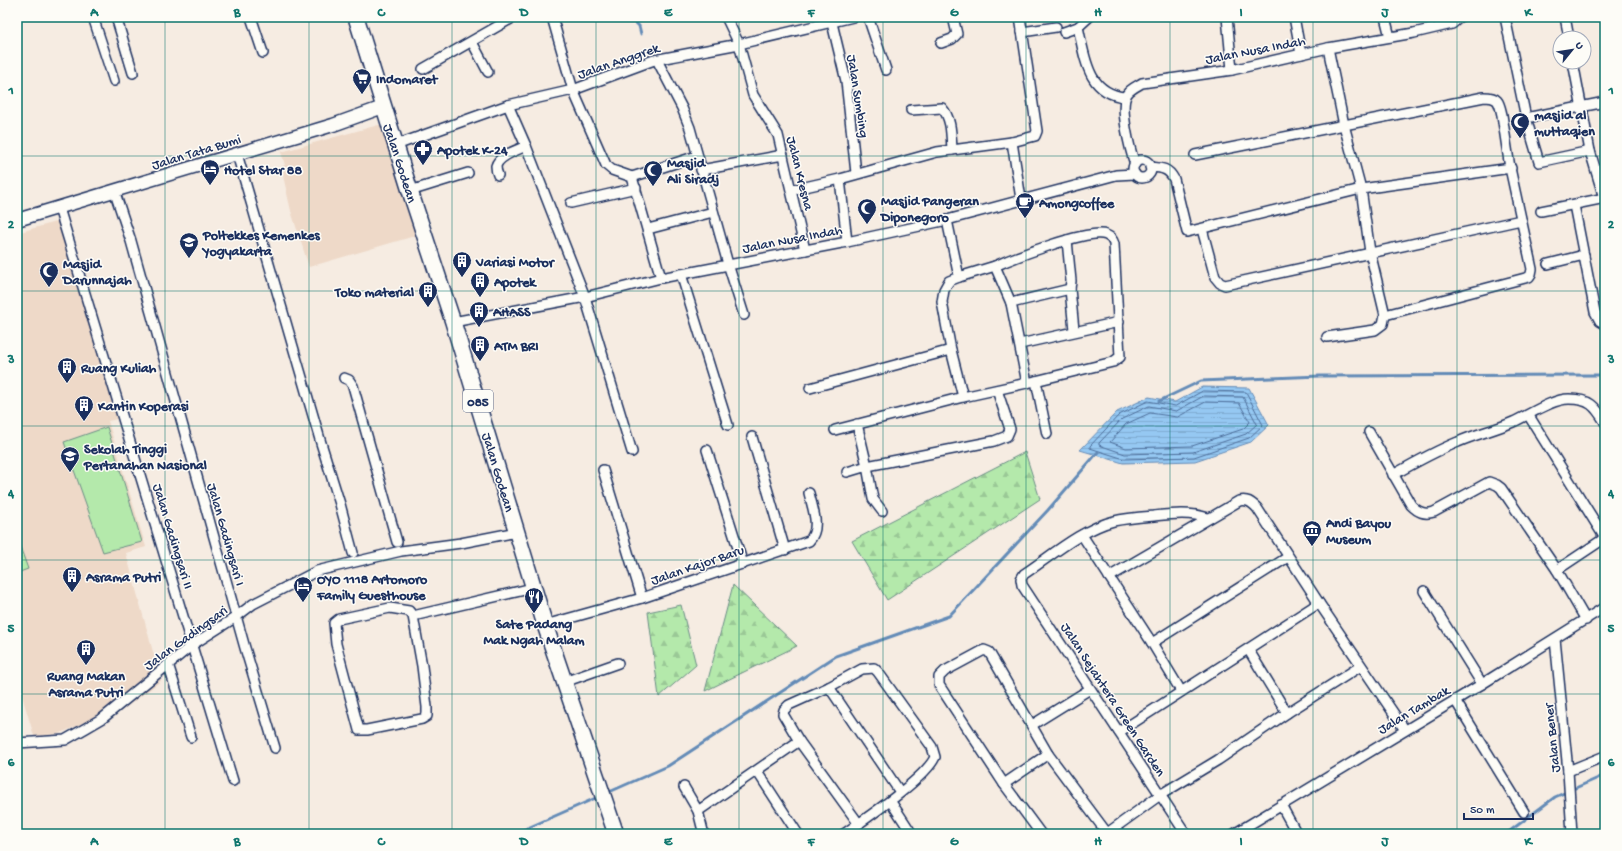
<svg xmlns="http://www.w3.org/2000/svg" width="1622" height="851" font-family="'Gochi Hand',sans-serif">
  <defs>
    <pattern id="forest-firs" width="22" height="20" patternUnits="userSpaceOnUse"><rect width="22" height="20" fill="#b4e9ab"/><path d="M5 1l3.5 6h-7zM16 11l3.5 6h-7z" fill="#9ac896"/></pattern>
    <pattern id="water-rules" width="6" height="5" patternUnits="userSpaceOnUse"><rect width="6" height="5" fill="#95c8f2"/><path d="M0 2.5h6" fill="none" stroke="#80acd2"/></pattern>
  </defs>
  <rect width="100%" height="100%" fill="#f6ece2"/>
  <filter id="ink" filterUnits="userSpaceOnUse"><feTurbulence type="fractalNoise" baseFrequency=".025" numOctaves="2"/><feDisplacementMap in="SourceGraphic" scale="8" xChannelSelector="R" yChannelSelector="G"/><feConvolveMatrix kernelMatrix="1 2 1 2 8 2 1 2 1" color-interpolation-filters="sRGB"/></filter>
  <g filter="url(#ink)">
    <g fill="#eed9c8">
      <path d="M382 124 418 235 309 267 291 211 281 167 285 165 281 152Z"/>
      <path d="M59 221 122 418 108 421 146 547 126 553 161 681 109 720 102 712 77 726 58 734 34 736 17 679V233Z"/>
    </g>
    <g fill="#b4e9ab" stroke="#688c84">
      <path d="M107 427 142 542 103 552 64 442Z"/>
      <path d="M17 538 28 569 17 573Z"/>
    </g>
    <g fill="url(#forest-firs)" stroke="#688c84">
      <path d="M1025 452 1040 499 887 600 852 541Z"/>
      <path d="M733 585 797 646 705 691Z"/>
      <path d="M681 605 696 665 659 697 648 612Z"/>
    </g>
    <path fill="url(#water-rules)" stroke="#648bb7" d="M1202 387 1249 388 1269 425 1251 442 1195 461 1123 463 1080 450 1117 412 1149 397 1175 402Z"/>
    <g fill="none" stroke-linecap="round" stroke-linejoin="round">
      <g stroke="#4c6c99" stroke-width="1">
        <path d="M1203 391 1246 392 1263 425 1249 438 1194 457 1124 459 1090 448V446L1119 415 1148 401 1175 406Z"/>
        <path d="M1204 396 1243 397 1257 424 1246 434 1193 452 1125 454 1099 445V443L1122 419 1149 406 1176 411Z"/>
        <path d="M1206 402 1239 403 1250 422 1243 429 1192 446 1126 448 1110 442 1126 424 1150 413 1177 417Z"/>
      </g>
      <g stroke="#648bb7" stroke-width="3">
        <path d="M636 17 634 21 639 26 641 34"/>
        <path d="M1159 401 1201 381 1320 376 1605 375"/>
        <path d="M607 793 668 766 836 656 949 616 1048 510 1098 452"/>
        <path d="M514 834 598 797"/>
        <path d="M1506 834 1555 797 1605 775"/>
      </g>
      <g stroke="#1b2f5e" stroke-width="12">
        <g id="minor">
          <path d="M93 17 114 81"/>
          <path d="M116 17 133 73"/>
          <path d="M251 17 263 53"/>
          <path d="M552 17 573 90 606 165 612 170 632 177 661 278"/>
          <path d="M726 17 739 44 753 95 778 135 805 250"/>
          <path d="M868 17 886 70"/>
          <path d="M1227 17 1232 70"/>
          <path d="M1294 17 1301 54"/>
          <path d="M1385 17 1390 37"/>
          <path d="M1505 17 1526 118"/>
          <path d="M1565 17 1569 38"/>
          <path d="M832 23 846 81 856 173"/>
          <path d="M1078 27C1085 57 1087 93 1125 97"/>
          <path d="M1022 32 1056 27"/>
          <path d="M1064 32 1078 27 1089 17"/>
          <path d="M472 42 488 72"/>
          <path d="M941 43 952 39 957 34 953 17"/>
          <path d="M657 60 682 108 690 128 728 264 744 315"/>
          <path d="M1573 62 1590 151 1604 198"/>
          <path d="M423 69 514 17"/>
          <path d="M508 105 526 146 585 297 632 452"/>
          <path d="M911 110 942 108C952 119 951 136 952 150"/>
          <path d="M1012 142 1021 199"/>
          <path d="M396 145 508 105 573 90 654 60 739 44 853 17"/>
          <path d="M1590 151 1539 162 1526 118 1605 102"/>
          <path d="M237 154 321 443 340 504 353 553"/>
          <path d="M1195 155 1484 97C1499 97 1499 102 1502 115L1510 168 1532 269 1531 274 1529 277 1385 315"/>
          <circle cx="1142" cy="169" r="9"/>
          <path d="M1135 164C1130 150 1119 107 1127 94 1130 89 1137 86 1142 83L1232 70 1328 48 1414 33 1452 24 1460 17"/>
          <path d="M1150 167C1162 168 1168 168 1174 179L1187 232 1361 189 1511 168"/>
          <path d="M701 170 783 155"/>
          <path d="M498 175C497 173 496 169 496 166 499 155 518 150 526 146"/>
          <path d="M632 177 697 156"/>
          <path d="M840 179 847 242"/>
          <path d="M114 190 131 241 245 648 275 748"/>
          <path d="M792 190 840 179 937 152 1012 142 1035 136 1037 131 1020 17"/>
          <path d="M410 191 468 173"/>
          <path d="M571 203 636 188"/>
          <path d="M1574 205 1595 312 1600 321 1605 324"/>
          <path d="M59 208 233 781"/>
          <path d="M1541 211 1605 198"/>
          <path d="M947 220 959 277 995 266 1011 303 1027 383"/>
          <path d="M648 229 713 212"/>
          <path d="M1202 229 1215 277 1220 283 1225 285 1521 220"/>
          <path d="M1548 264 1584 255"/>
          <path d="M681 274 728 425"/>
          <path d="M959 277 949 281 944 290 942 302 951 350 963 397"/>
          <path d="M1070 289 1074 330"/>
          <path d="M1011 303 1070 289 1071 281 1067 240"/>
          <path d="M453 322 585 297 661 278 847 242 947 220 1116 175 1135 174"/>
          <path d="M1327 337 1375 330 1383 324 1385 315 1370 252 1361 189 1344 125 1328 48"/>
          <path d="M1020 344 1119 322"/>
          <path d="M344 378 349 380 353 386 397 542"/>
          <path d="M1036 381 1047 434"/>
          <path d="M810 388 951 350"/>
          <path d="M1529 416 1605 538"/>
          <path d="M857 424 867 466 873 499 882 511"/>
          <path d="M835 430 963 397 1027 383 1113 362 1120 357 1114 244C1113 240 1111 237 1106 235 1090 228 1013 258 995 266"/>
          <path d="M1369 432 1411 505C1418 512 1424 515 1434 512L1489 482 1497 485 1501 488 1557 570 1586 620"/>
          <path d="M752 437 785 550"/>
          <path d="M707 450 743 564"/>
          <path d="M603 470 642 598"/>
          <path d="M847 472 867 466 994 441 1007 436 1010 429 997 390"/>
          <path d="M1393 475C1414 463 1436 451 1458 442 1476 434 1495 430 1513 422 1529 415 1552 399 1569 399 1590 399 1595 406 1605 422"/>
          <path d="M1082 535 1152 643 1181 691"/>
          <path d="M1557 570 1605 538"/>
          <path d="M1109 577 1239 501C1247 499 1251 502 1257 508L1319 603 1405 730"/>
          <path d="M1424 591 1482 684"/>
          <path d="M413 616 409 611 390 608 339 619 334 623 336 644 359 730H367L422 719 427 716V707L422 666 413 616 533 588"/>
          <path d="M545 625 642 598 809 541C821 528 813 510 809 493"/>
          <path d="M1555 639 1568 771 1572 834"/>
          <path d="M1152 643 1288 557"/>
          <path d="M1248 649 1287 713"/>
          <path d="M168 664 191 737"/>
          <path d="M564 682 618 663"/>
          <path d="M829 687 900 792"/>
          <path d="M1455 700 1524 812"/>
          <path d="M1032 725 1090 689"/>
          <path d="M1119 732 1319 603"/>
          <path d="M799 741 859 824"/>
          <path d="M17 743 65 740 86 728 103 718 192 645 236 617 253 604 317 571 401 551 461 543 517 532"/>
          <path d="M757 771 798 834"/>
          <path d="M1568 771 1605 756"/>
          <path d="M1004 784 1048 754"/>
          <path d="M684 787 698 811 703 831"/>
          <path d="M893 805 912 834"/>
          <path d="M1281 805 1297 834"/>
          <path d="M698 811 799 741 783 714 784 710 789 705 829 687 862 669 874 668 878 672 932 747 935 757C926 778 865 819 844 834"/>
          <path d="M1041 834 1004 784 939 685V677L945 671 984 650 989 652 1048 754 1107 833"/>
          <path d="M1106 834 1160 795 1218 760 1287 713 1361 666"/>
          <path d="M1186 834 1022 585 1021 579 1024 574C1051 556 1082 529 1114 521 1126 518 1141 517 1154 516 1173 514 1190 512 1208 518"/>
          <path d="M1234 834 1482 684 1605 607"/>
        </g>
      </g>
      <g stroke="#1b2f5e" stroke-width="15">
        <path id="tertiary" d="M17 220 333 125 383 107"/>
      </g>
      <g stroke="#1b2f5e" stroke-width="18">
        <path id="primary" d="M356 17 410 191 453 322 545 625 616 834"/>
      </g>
      <use href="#minor" stroke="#fdfcf7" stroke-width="9"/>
      <use href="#tertiary" stroke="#fdfcf7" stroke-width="12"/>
      <use href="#primary" stroke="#fdfcf7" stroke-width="15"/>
    </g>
  </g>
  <path fill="none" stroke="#0f766e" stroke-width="1" stroke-opacity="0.55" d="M165 17V834M309 17V834M452 17V834M596 17V834M739 17V834M883 17V834M1026 17V834M1170 17V834M1313 17V834M1457 17V834M17 156H1605M17 291H1605M17 426H1605M17 560H1605M17 694H1605"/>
  <defs>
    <g id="supermarket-pin" transform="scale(1)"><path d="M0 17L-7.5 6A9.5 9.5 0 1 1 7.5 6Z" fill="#1b2f5e" stroke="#fdfcf7"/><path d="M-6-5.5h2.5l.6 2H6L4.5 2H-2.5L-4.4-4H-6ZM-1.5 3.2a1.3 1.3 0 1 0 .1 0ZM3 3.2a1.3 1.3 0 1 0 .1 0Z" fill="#fff"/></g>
    <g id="mosque-pin" transform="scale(1)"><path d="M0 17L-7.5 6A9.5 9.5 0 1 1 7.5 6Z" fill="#1b2f5e" stroke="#fdfcf7"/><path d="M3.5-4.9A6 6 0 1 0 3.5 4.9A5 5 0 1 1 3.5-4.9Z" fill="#fff"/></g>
    <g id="pharmacy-pin" transform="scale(1)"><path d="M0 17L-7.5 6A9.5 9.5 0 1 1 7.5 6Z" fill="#1b2f5e" stroke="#fdfcf7"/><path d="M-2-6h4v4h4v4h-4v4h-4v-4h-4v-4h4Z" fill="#fff"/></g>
    <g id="hotel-pin" transform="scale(1)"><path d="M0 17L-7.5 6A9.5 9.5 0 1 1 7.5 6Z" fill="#1b2f5e" stroke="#fdfcf7"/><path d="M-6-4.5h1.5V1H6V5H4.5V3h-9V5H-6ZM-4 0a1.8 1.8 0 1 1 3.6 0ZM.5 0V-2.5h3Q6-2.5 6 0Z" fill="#fff"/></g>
    <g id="cafe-pin" transform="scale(1)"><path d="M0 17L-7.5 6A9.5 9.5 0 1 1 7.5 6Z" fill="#1b2f5e" stroke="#fdfcf7"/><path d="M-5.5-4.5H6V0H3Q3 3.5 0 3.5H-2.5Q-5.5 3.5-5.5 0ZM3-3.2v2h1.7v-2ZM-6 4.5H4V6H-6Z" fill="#fff"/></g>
    <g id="university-pin" transform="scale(1)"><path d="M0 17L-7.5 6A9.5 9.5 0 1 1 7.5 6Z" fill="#1b2f5e" stroke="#fdfcf7"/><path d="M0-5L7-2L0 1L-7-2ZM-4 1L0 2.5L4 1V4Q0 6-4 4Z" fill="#fff"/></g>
    <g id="building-pin" transform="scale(1)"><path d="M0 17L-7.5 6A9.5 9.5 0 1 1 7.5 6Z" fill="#1b2f5e" stroke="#fdfcf7"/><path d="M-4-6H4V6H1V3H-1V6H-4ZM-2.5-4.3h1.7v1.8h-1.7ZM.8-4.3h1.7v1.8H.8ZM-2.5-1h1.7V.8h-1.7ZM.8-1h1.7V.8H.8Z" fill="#fff"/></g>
    <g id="museum-pin" transform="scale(1)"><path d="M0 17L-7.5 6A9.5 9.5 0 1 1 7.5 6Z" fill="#1b2f5e" stroke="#fdfcf7"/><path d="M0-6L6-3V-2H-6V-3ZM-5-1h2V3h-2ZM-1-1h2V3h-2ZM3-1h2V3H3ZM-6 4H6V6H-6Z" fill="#fff"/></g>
    <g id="restaurant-pin" transform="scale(1)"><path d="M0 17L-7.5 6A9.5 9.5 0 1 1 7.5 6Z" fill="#1b2f5e" stroke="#fdfcf7"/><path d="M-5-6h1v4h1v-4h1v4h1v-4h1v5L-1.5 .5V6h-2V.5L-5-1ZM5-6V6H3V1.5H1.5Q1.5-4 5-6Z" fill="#fff"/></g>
  </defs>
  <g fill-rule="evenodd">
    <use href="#supermarket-pin" x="362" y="78"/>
    <use href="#mosque-pin" x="1520" y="122"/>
    <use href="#pharmacy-pin" x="423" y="149"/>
    <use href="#hotel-pin" x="210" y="169"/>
    <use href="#mosque-pin" x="653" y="170"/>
    <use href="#cafe-pin" x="1025" y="202"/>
    <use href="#mosque-pin" x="867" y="208"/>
    <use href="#university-pin" x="189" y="242"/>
    <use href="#building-pin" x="462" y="261"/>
    <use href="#mosque-pin" x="49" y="271"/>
    <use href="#building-pin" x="480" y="281"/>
    <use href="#building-pin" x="428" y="291"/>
    <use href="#building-pin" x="479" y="311"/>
    <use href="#building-pin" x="480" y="345"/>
    <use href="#building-pin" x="67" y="367"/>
    <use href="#building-pin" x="84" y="405"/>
    <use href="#university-pin" x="70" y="456"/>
    <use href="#museum-pin" x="1312" y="530"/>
    <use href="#building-pin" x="72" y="576"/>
    <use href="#hotel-pin" x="303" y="586"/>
    <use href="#restaurant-pin" x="534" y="597"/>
    <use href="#building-pin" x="86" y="649"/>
  </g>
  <g text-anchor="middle" stroke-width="3" stroke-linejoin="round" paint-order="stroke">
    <rect fill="#fdfcf7" stroke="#5f6c8c" stroke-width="1" x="463" y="390" width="30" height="22" rx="3"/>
    <g font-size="13" font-weight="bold" fill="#1b2f5e">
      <text x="478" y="406">085</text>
    </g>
    <g font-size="14" fill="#1b2f5e" stroke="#fdfcf7">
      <text transform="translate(1255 49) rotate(-11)" y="5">Jalan Nusa Indah</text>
      <text transform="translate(618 60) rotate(-19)" y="5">Jalan Anggrek</text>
      <text transform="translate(859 96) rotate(81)" y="5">Jalan Sumbing</text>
      <text transform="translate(196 151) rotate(-17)" y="5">Jalan Tata Bumi</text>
      <text transform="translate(401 163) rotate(72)" y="5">Jalan Godean</text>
      <text transform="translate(801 173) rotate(76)" y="5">Jalan Kresna</text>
      <text transform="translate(792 238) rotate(-11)" y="5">Jalan Nusa Indah</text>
      <text transform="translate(499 472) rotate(73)" y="5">Jalan Godean</text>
      <text transform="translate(227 534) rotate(74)" y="5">Jalan Gadingsari I</text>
      <text transform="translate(174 536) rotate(73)" y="5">Jalan Gadingsari II</text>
      <text transform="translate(697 564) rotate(-19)" y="5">Jalan Kajor Baru</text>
      <text transform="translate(185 637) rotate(-36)" y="5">Jalan Gadingsari</text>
      <text transform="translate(1114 699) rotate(57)" y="5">Jalan Sejahtera Green Garden</text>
      <text transform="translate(1413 709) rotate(-31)" y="5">Jalan Tambak</text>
      <text transform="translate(1551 738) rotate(-96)" y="5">Jalan Bener</text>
    </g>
    <g font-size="14" font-weight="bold" fill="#1b2f5e" stroke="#fdfcf7" text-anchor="start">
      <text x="376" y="83">Indomaret</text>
      <text x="1534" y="119">masjid al<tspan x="1534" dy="16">muttaqien</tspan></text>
      <text x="437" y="154">Apotek K-24</text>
      <text x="667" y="167">Masjid<tspan x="667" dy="16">Ali Siradj</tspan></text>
      <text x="224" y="174">Hotel Star 88</text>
      <text x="881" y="205">Masjid Pangeran<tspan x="881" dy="16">Diponegoro</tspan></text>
      <text x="1039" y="207">Amongcoffee</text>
      <text x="203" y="239">Poltekkes Kemenkes<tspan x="203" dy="16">Yogyakarta</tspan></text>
      <text x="476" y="266">Variasi Motor</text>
      <text x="63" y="268">Masjid<tspan x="63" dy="16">Darunnajah</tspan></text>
      <text x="494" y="286">Apotek</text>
      <text x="414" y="296" text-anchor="end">Toko material</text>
      <text x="493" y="316">AHASS</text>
      <text x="494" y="350">ATM BRI</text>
      <text x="81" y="372">Ruang Kuliah</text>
      <text x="98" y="410">Kantin Koperasi</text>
      <text x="84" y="453">Sekolah Tinggi<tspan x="84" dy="16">Pertanahan Nasional</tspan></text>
      <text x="1326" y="527">Andi Bayou<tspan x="1326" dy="16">Museum</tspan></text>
      <text x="86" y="581">Asrama Putri</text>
      <text x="317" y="583">OYO 1118 Artomoro<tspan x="317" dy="16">Family Guesthouse</tspan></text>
      <text x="534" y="628" text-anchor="middle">Sate Padang<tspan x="534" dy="16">Mak Ngah Malam</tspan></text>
      <text x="86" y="680" text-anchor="middle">Ruang Makan<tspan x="86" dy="16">Asrama Putri</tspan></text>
    </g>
  </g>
  <rect width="1622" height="851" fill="none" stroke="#fdfcf7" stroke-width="44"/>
  <g transform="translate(1572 50) rotate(60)"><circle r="19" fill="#fdfcf7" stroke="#a3aaba"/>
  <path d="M0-3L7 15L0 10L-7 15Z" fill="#1b2f5e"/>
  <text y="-6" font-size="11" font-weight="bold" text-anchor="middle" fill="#1b2f5e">U</text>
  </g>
  <path d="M1464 813v6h69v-6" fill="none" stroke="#1b2f5e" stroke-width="2"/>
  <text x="1470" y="813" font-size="12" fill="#1b2f5e" stroke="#fdfcf7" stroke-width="3" paint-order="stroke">50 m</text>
  <rect x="22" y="22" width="1578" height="807" fill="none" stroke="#0f766e" stroke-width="1.5"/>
  <g font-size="13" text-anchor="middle" font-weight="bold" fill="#0f766e">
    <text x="94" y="16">A</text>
    <text x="237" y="16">B</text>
    <text x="381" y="16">C</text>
    <text x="524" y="16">D</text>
    <text x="668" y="16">E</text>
    <text x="811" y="16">F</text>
    <text x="954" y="16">G</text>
    <text x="1098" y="16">H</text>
    <text x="1241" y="16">I</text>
    <text x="1385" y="16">J</text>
    <text x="1528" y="16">K</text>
    <text x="11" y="94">1</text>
    <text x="1611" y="94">1</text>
    <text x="11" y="228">2</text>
    <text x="1611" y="228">2</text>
    <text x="11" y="363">3</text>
    <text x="1611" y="363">3</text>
    <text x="11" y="497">4</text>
    <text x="1611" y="497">4</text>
    <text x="11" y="632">5</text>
    <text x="1611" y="632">5</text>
    <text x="11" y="766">6</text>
    <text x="1611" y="766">6</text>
    <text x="94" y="845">A</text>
    <text x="237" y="845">B</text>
    <text x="381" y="845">C</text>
    <text x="524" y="845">D</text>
    <text x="668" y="845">E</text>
    <text x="811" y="845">F</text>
    <text x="954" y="845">G</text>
    <text x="1098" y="845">H</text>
    <text x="1241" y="845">I</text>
    <text x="1385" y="845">J</text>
    <text x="1528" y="845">K</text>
  </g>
</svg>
